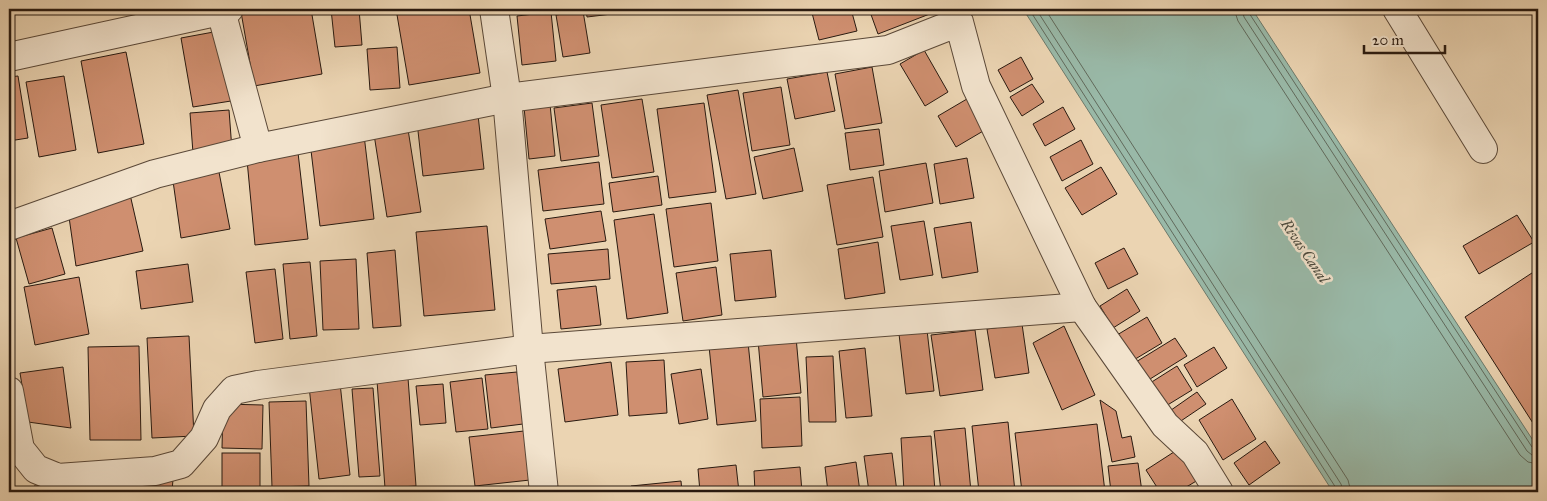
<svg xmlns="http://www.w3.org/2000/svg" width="1547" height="501" font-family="'IM FELL Great Primer',serif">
  <rect width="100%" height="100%" fill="#ebd4b2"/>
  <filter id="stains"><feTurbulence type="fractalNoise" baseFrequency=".004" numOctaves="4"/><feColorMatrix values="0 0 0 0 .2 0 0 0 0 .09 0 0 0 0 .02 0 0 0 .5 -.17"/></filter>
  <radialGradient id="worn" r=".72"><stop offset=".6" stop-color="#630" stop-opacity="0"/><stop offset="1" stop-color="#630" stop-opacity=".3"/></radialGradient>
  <path fill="#99b9a8" stroke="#6c796b" d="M1023 9H1252L1538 448V492H1333Z"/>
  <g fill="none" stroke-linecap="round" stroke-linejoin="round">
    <g stroke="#616a5c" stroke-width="1">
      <path d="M1029 9 1336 488 1337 492"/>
      <path d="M1036 9 1341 484 1343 492"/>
      <path d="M1045 9 1348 480 1351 492"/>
      <path d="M1234 9 1238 21 1520 455 1528 462 1538 464"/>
      <path d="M1242 9 1244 17 1527 451 1532 455 1538 456"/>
      <path d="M1248 9 1249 13 1532 447 1538 450"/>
    </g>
  </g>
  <g fill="#cf8f70" stroke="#291a10">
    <path d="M261 9H311L322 74 254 86 241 12Z"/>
    <path d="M331 9H359L362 45 335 47Z"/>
    <path d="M396 9H469L480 73 409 85Z"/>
    <path d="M586 9H619L620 13 587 17Z"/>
    <path d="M811 9H851L857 31 819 40Z"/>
    <path d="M869 9H939L940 10 878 34Z"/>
    <path d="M583 11 590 53 563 57 556 15Z"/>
    <path d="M551 12 556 61 522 65 517 16Z"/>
    <path d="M219 31 231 101 193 107 181 38Z"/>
    <path d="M397 47 400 88 370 90 367 49Z"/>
    <path d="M924 50 948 92 925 106 900 64Z"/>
    <path d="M126 52 144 144 98 153 81 61Z"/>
    <path d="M1021 57 1033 79 1010 92 998 70Z"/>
    <path d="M872 67 882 123 845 129 835 74Z"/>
    <path d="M827 72 835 111 795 119 787 79Z"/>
    <path d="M18 76 28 138 9 141V77Z"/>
    <path d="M64 76 76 150 39 157 26 82Z"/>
    <path d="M1032 84 1044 102 1022 116 1010 97Z"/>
    <path d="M781 87 790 145 752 151 743 93Z"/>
    <path d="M738 90 756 194 726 199 707 95Z"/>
    <path d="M972 96 990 127 956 147 938 116Z"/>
    <path d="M642 99 654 172 612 178 601 105Z"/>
    <path d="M592 103 599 156 561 161 554 108Z"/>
    <path d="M704 103 716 192 669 198 657 109Z"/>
    <path d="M550 104 555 156 529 159 524 107Z"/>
    <path d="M1063 107 1075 129 1045 146 1033 124Z"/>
    <path d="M229 110 232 150 193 153 190 113Z"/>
    <path d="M478 115 484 169 423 176 417 122Z"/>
    <path d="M407 123 421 212 387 217 373 128Z"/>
    <path d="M879 129 884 165 850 170 845 133Z"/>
    <path d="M364 135 374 219 320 226 310 142Z"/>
    <path d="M1081 140 1093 164 1062 181 1050 157Z"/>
    <path d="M297 144 308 239 255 245 247 160Z"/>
    <path d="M794 148 803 191 763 199 754 157Z"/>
    <path d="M967 158 974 198 940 204 934 164Z"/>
    <path d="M599 162 604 204 543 211 538 170Z"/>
    <path d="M926 163 933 203 885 212 879 171Z"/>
    <path d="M218 167 230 229 181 238 173 181Z"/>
    <path d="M1101 167 1117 194 1082 215 1065 188Z"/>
    <path d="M658 176 662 205 613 212 609 183Z"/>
    <path d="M873 177 883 237 837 245 827 185Z"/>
    <path d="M129 190 143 251 76 266 69 217Z"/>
    <path d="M711 203 718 261 674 267 666 209Z"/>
    <path d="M601 211 606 241 550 249 545 219Z"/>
    <path d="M654 214 668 313 627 319 614 220Z"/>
    <path d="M1517 215 1534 242 1479 274 1463 246Z"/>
    <path d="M924 221 933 275 900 280 891 226Z"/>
    <path d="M971 222 978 272 942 278 934 228Z"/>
    <path d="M487 226 495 310 424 316 416 232Z"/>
    <path d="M52 228 65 274 29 284 16 238Z"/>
    <path d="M878 242 885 293 845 299 838 249Z"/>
    <path d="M1124 248 1138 274 1108 289 1095 263Z"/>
    <path d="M608 249 610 279 551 284 548 254Z"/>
    <path d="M395 250 401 326 373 328 367 253Z"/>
    <path d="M771 250 776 297 735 301 730 254Z"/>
    <path d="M356 259 359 329 323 330 320 261Z"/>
    <path d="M310 262 317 336 290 339 283 264Z"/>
    <path d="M188 264 193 302 141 309 136 271Z"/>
    <path d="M716 267 722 315 683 321 676 273Z"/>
    <path d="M275 269 283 339 255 343 246 272Z"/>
    <path d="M1538 269V431L1465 317Z"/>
    <path d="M79 277 89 334 35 345 24 287Z"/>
    <path d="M596 286 601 325 561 329 557 290Z"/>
    <path d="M1127 289 1140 311 1113 328 1100 306Z"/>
    <path d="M1147 317 1162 343 1127 364 1112 338Z"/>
    <path d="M1022 324 1029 373 995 378 987 329Z"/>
    <path d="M1064 326 1095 395 1062 410 1033 343Z"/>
    <path d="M927 330 934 391 906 394 899 334Z"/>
    <path d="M975 330 983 390 940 396 931 335Z"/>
    <path d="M189 336 194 436 152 438 147 338Z"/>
    <path d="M796 337 801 393 763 397 758 340Z"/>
    <path d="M1175 338 1187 356 1142 384 1131 365Z"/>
    <path d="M748 342 756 421 717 425 709 346Z"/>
    <path d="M139 346 141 440H90L88 347Z"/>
    <path d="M1214 347 1227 368 1197 387 1184 365Z"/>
    <path d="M865 348 872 416 846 418 839 351Z"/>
    <path d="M833 356 836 422H809L806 357Z"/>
    <path d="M664 360 667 413 629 416 626 362Z"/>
    <path d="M611 362 618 415 565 422 558 369Z"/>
    <path d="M1177 366 1192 390 1161 409 1147 385Z"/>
    <path d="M63 367 71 428 28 422 20 373Z"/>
    <path d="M701 369 708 419 679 424 671 374Z"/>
    <path d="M517 372 523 424 491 428 485 375Z"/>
    <path d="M408 378 416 486 385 488 377 381Z"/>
    <path d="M482 378 488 429 456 432 450 382Z"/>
    <path d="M340 383 350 475 319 479 309 386Z"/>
    <path d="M443 384 446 423 420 425 416 386Z"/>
    <path d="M373 388 380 476 359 477 352 389Z"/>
    <path d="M1197 392 1206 404 1172 427 1164 415Z"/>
    <path d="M800 397 802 446 762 448 760 399Z"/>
    <path d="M1232 399 1256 439 1223 460 1199 420Z"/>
    <path d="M1100 400 1116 411 1122 438 1131 436 1135 457 1112 462Z"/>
    <path d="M306 401 309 486 272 487 269 402Z"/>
    <path d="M223 404 263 405 262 449 222 448Z"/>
    <path d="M1008 422 1015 492H979L972 426Z"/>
    <path d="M1097 424 1105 492H1022L1015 433Z"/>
    <path d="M965 428 971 492H941L934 431Z"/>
    <path d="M524 431 530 480 475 486 469 437Z"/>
    <path d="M931 436 935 492H904L901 438Z"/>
    <path d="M1265 441 1280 463 1249 485 1234 463Z"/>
    <path d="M1177 450 1198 480 1178 492H1160L1146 470Z"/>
    <rect x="222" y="453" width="38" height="39"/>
    <path d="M892 453 897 492H869L864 456Z"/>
    <path d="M856 462 860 492H828L825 467Z"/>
    <path d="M1138 463 1142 492H1111L1108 466Z"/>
    <path d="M736 465 739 492H700L698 469Z"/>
    <path d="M800 467 802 492H755L754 471Z"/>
    <path d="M139 477 173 479 172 492H138Z"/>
    <path d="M79 478 117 480V492H78Z"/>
    <path d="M681 481 682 492H632L631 486Z"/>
    <path d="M34 486 77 488V492H34Z"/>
    <path d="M617 488 618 492H586Z"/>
    <rect x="9" y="489" width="18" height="3"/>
  </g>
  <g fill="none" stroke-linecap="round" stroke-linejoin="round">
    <g stroke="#5a4838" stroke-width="30">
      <g id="minor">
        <path d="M494 9 507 98 529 349 544 492"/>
        <path d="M1397 9 1483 149"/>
        <path d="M221 11 258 148 507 98 888 50 959 22 976 86 1082 307 1165 425 1195 453 1219 492"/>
        <path d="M9 57 229 9"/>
        <path d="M9 226 155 174 258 148"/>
        <path d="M9 391 20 449 36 469 58 478 155 471 181 464 204 438 217 409 234 390 258 385 529 349 1082 307"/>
      </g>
    </g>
    <use href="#minor" stroke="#f2e3cd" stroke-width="28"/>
  </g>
  <g text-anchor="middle" stroke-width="5" stroke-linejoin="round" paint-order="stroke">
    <g font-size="15" font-style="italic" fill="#4b4a3e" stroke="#f2e3cd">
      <text transform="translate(1305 251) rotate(56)" y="5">Rivas Canal</text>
    </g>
  </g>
  <rect width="1547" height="501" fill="none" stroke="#ebd4b2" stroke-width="30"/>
  <rect x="10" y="10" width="1527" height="481" fill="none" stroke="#291a10" stroke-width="2.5"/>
  <rect x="15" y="15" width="1517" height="471" fill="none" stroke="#291a10"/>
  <path d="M1364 45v8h81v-8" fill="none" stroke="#291a10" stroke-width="2.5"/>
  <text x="1372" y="45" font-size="15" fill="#291a10" stroke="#f2e3cd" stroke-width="4" paint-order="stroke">20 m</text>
  <rect width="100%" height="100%" filter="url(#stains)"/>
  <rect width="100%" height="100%" fill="url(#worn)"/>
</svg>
